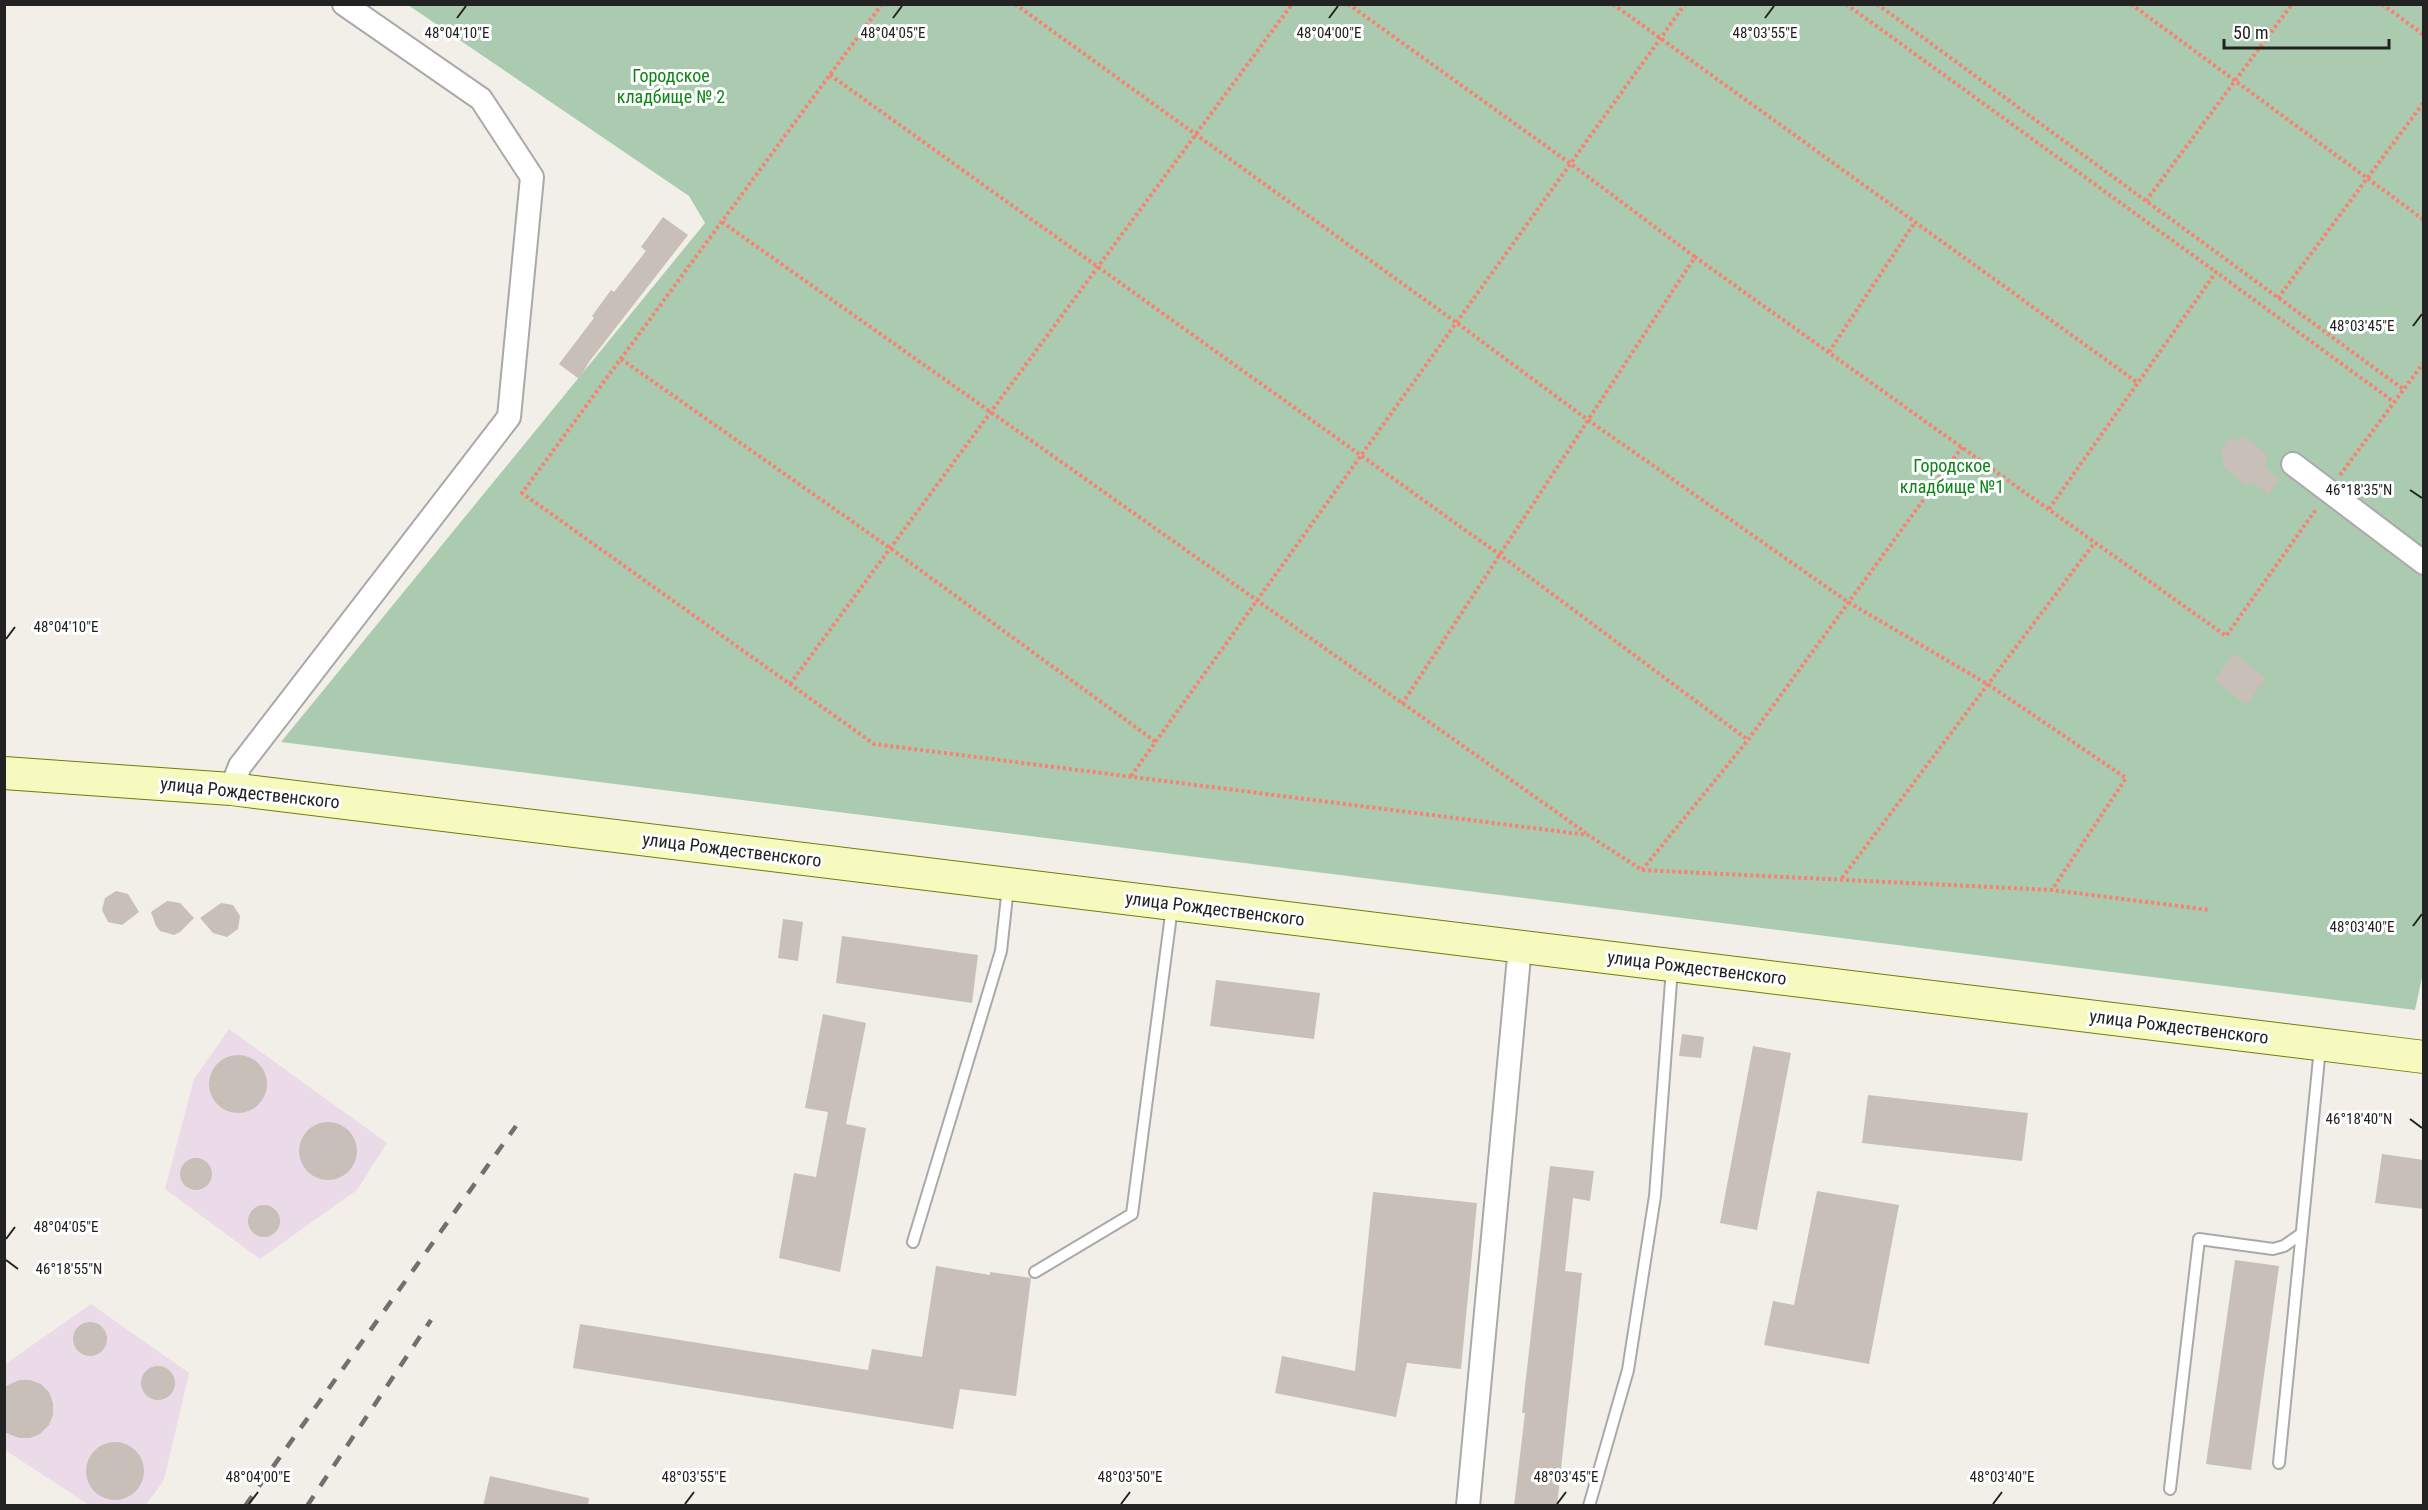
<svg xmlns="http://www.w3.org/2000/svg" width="2428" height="1510" font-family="'Roboto Condensed',sans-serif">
  <rect width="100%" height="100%" fill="#f2efe9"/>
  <g fill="#ebdbe8">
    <path d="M229 1029 387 1143 357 1190 260 1259 165 1189 194 1079Z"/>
    <path d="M91 1304 189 1373 164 1480 146 1505H89L5 1450 4 1365Z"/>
  </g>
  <path fill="#aacbaf" d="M408 5H2423L2424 968 2415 1010 281 742 705 223 689 196Z"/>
  <g fill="#c7bfb8">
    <path d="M663 217 688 235 589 362 579 379 559 364 594 318 592 316 611 290 614 292 646 251 641 247Z"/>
    <path d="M2243 435 2267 454 2265 467 2280 479 2268 495 2253 483 2247 485 2240 481 2224 468 2221 448 2230 437 2238 440Z"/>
    <path d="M2234 653 2266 678 2246 705 2214 680Z"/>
    <path d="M116 891 128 894 139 912 122 925 108 922 102 910 105 898Z"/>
    <path d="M167 901 180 903 194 918 180 932 174 935 160 931 156 926 151 912Z"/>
    <path d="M221 903 233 905 240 916 238 929 227 937 213 933 200 918Z"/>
    <path d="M783 919 803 922 798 961 778 958Z"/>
    <path d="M842 936 978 955 972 1003 836 983Z"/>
    <path d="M1216 980 1320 993 1314 1039 1210 1026Z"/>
    <path d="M823 1014 866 1023 846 1124 866 1128 840 1272 779 1258 794 1173 816 1177 828 1112 805 1108Z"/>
    <path d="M1682 1034 1704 1037 1701 1058 1679 1056Z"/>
    <path d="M1753 1046 1791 1053 1757 1230 1720 1223Z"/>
    <circle cx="238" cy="1084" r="29"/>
    <path d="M1868 1095 2028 1113 2022 1161 1862 1143Z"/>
    <circle cx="328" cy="1151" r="29"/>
    <path d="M2382 1154 2424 1160V1209L2375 1203Z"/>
    <circle cx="196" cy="1174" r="16"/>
    <path d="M1550 1166 1594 1171 1590 1201 1573 1198 1565 1271 1582 1273 1557 1506H1514L1525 1413H1522Z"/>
    <path d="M1817 1191 1899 1205 1869 1364 1764 1345 1773 1301 1794 1305Z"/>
    <path d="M1373 1192 1477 1203 1461 1369 1407 1363 1396 1417 1275 1393 1282 1356 1355 1371Z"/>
    <circle cx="264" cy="1221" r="16"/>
    <path d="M2235 1260 2279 1266 2251 1470 2206 1464Z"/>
    <path d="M936 1266 990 1275V1272L1031 1278 1016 1396 960 1389 953 1429 573 1368 580 1324 868 1370 872 1349 922 1357Z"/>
    <circle cx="90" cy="1339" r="17"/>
    <circle cx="158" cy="1383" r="17"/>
    <path d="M19 1380H30L41 1384 49 1392 53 1403V1415L49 1425 40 1434 30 1438H19L4 1432V1387Z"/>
    <circle cx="115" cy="1471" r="29"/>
    <path d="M490 1476 589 1498 588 1506H483Z"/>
  </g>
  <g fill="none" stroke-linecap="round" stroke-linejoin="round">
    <g stroke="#a9a9a9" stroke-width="14">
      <g id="lane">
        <path d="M913 1242 1001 951 1008 887"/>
        <path d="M1035 1272 1132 1214 1172 907"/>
        <path d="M2279 1463 2320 1048"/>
        <path d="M2170 1489 2199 1239 2273 1249 2284 1246 2301 1234"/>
        <path d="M1589 1506 1628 1370 1655 1196 1672 968"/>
      </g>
    </g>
    <g stroke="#a9a9a9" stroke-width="26">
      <g id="street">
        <path d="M2293 464 2424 563"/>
        <path d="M231 789 240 766 509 417 532 177 481 99 344 4"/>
        <path d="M1468 1506 1520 946"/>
      </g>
    </g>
    <g stroke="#707d05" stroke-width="34">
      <path id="secondary" d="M4 773 231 789 2424 1057"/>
    </g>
    <g stroke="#fa8072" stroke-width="4" stroke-dasharray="3 3" stroke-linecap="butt">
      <path d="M882 4 522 493 874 744 1588 835 1642 870 2052 890 2210 910"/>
      <path d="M1015 4 1457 323 1588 420 1848 602 1989 685 2126 778 2052 890"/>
      <path d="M1348 4 1571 164 1695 257"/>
      <path d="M1613 4 2138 383"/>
      <path d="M1846 4 2216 272"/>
      <path d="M1877 4 2403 389"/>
      <path d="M2131 4 2424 220"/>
      <path d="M2382 4 2424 35"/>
      <path d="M830 75 1500 555 1748 740"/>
      <path d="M2146 201 2292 4"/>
      <path d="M722 222 1586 833"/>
      <path d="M2278 298 2424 102"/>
      <path d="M1829 352 1915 222"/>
      <path d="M621 359 890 548 1156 742"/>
      <path d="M2340 475 2424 362"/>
      <path d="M2049 509 2216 272 2394 402"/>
      <path d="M790 684 1292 4"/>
      <path d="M1402 704 1695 257 2226 636 2317 508"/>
      <path d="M1131 776 1685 4"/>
      <path d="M1642 870 1748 740 1962 447"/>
      <path d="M1842 878 2095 542"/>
    </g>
    <use href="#lane" stroke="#fff" stroke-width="10"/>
    <use href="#street" stroke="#fff" stroke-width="22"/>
    <use href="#secondary" stroke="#f7fabf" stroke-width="32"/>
    <g stroke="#707070" stroke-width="4.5" stroke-dasharray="12 12" stroke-linecap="butt">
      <path d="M245 1506 516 1126"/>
      <path d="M307 1506 431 1320"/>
    </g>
  </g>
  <path fill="none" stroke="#222" stroke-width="2" d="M457 18 466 6M893 18 902 6M1329 18 1338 6M1765 18 1774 6M2413 326 2422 314M2410 490 2422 498M6 639 15 627M2413 926 2422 914M2410 1119 2422 1128M6 1239 15 1227M6 1260 18 1269M249 1504 258 1492M685 1504 694 1492M1121 1504 1130 1492M1557 1504 1566 1492M1993 1504 2002 1492"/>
  <g text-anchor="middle" stroke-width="6" stroke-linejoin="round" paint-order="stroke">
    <g font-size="18" fill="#0c8416" stroke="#fff">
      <text x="671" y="82">Городское<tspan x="671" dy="21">кладбище № 2</tspan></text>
      <text x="1952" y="472">Городское<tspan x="1952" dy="21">кладбище №1</tspan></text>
    </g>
    <g font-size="18" fill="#222" stroke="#fff">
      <text transform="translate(250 793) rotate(6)" y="6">улица Рождественского</text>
      <text transform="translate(732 850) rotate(7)" y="6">улица Рождественского</text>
      <text transform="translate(1215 909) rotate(7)" y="6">улица Рождественского</text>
      <text transform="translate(1697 968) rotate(7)" y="6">улица Рождественского</text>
      <text transform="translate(2179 1027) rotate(7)" y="6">улица Рождественского</text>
    </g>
  </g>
  <g font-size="15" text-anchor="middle" fill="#222" stroke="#fff" stroke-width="6" stroke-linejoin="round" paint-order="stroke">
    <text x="457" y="38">48°04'10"E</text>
    <text x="893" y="38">48°04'05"E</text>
    <text x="1329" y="38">48°04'00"E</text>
    <text x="1765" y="38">48°03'55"E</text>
    <text x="2362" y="331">48°03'45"E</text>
    <text x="2359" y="495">46°18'35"N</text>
    <text x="66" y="632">48°04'10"E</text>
    <text x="2362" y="932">48°03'40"E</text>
    <text x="2359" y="1124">46°18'40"N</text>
    <text x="66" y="1232">48°04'05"E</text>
    <text x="69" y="1274">46°18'55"N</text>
    <text x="258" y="1482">48°04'00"E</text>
    <text x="694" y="1482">48°03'55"E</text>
    <text x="1130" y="1482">48°03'50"E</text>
    <text x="1566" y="1482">48°03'45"E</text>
    <text x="2002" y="1482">48°03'40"E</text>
  </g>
  <rect width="2428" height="1510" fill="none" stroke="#222222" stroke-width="12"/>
  <path d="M2224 39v9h165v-9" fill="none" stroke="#222222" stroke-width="3"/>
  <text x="2233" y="39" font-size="18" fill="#222222" stroke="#ffffff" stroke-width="4.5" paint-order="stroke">50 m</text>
</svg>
